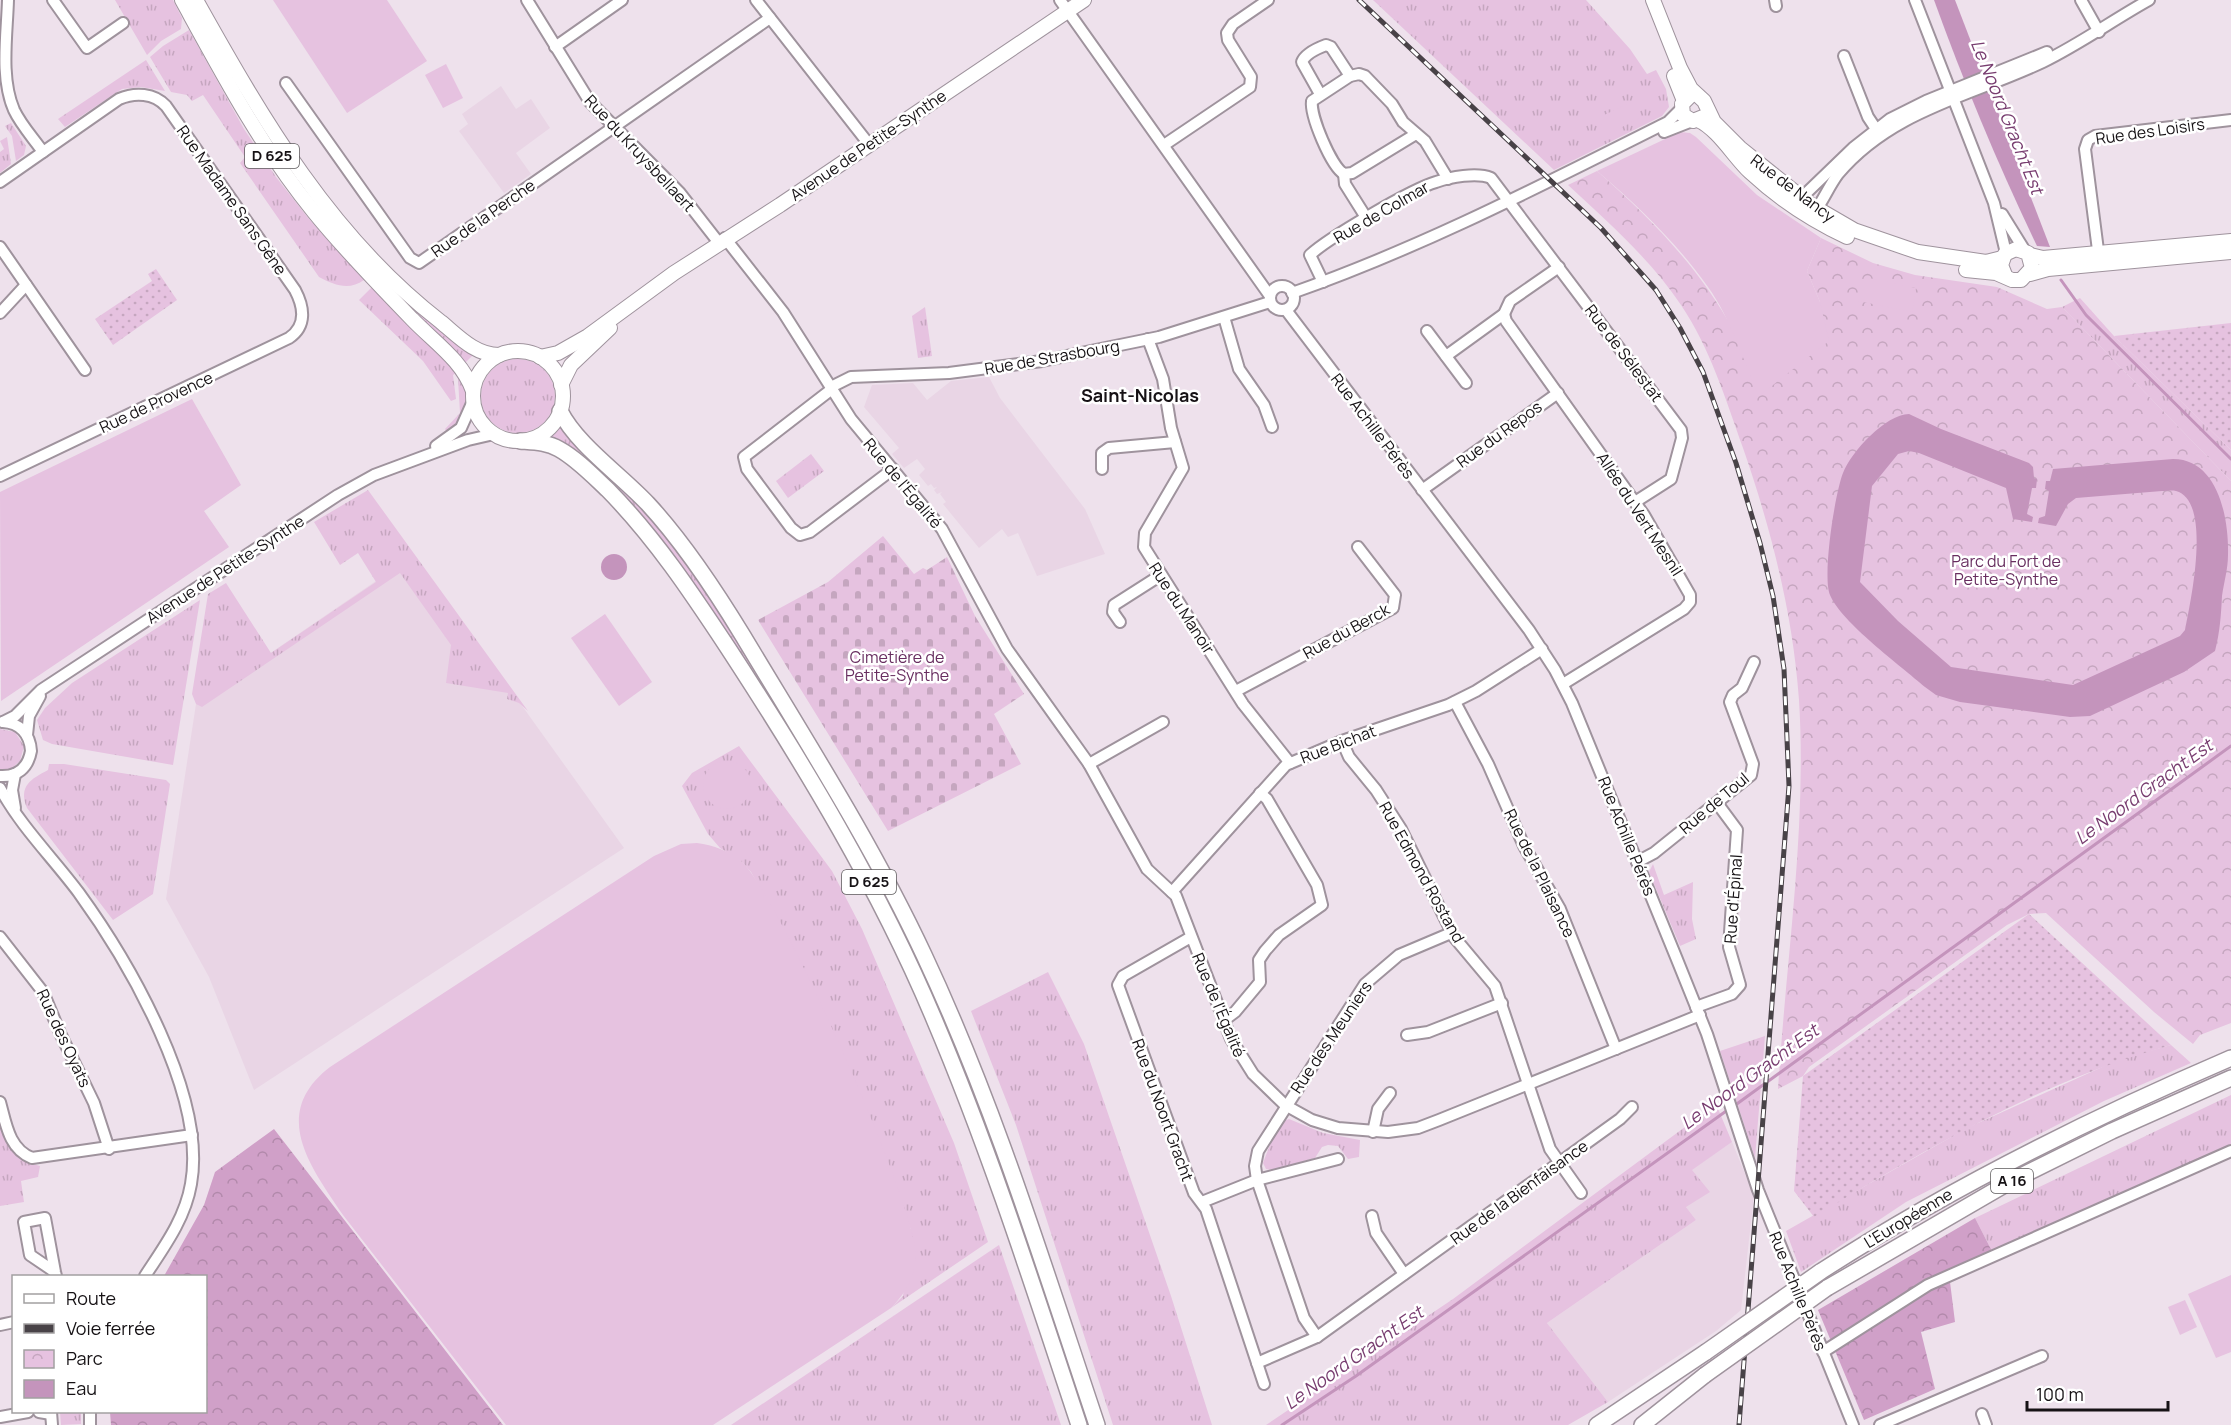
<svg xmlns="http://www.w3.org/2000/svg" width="2231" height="1425" font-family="Manrope,sans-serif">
  <defs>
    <pattern id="grass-tufts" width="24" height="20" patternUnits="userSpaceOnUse" patternTransform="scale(1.5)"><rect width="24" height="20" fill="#e6c2e0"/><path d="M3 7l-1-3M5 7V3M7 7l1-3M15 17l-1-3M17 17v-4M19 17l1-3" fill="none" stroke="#c5a6bf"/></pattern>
    <pattern id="forest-crowns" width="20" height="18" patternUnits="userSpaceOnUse" patternTransform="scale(1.5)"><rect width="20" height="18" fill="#d0a0c8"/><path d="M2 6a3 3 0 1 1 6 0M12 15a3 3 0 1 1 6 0" fill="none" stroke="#b289ab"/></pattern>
    <pattern id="cemetery-stones" width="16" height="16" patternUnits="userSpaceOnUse" patternTransform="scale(1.5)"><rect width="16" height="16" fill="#e6c2e0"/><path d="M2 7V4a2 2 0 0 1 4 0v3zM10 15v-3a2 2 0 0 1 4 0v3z" fill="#c5a6bf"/></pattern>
    <pattern id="park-crowns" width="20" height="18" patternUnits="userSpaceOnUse" patternTransform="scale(1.5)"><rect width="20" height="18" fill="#e6c2e0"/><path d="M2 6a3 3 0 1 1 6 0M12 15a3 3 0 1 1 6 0" fill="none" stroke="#c5a6bf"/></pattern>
    <pattern id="garden-dots" width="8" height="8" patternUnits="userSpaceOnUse" patternTransform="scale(1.5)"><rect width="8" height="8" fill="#e6c2e0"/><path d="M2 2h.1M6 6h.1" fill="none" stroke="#c5a6bf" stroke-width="1.8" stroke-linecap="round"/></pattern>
  </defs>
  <rect width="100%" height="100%" fill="#eee1ec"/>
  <g fill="#e9d5e5">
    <path d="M501 86 516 109 531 99 550 128 516 153 531 174 504 193 459 131 468 124 462 114Z"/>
    <path d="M989 377 1000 398 1085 509 1105 554 1037 576 1018 533 1008 537 1002 529 979 548 943 504 946 502 940 494 942 492 937 494 934 490 937 487 934 488 931 484 928 486 919 475 925 469 917 459 904 468 892 454 899 448 864 407 872 385 913 383 927 400 951 381Z"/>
    <path d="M414 555 624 848 254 1090 209 977 166 899 196 704Z"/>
    <path d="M1732 1142 1754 1196 1741 1310 1716 1331 1608 1402 1547 1323 1696 1220 1686 1207 1691 1170Z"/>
  </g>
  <g fill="url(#grass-tufts)">
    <path d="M115 0H173L182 18 181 29 161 41 147 55Z"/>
    <path d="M1373 0H1586L1630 49 1647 74 1656 70 1666 89 1669 107 1662 116 1554 170Z"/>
    <path d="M189 30 244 129 276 177 309 219 364 280C349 291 334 285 319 277L240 163 245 157 203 95 192 101 187 95 171 92 150 57 163 46Z"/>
    <path d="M146 60 165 91 141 87 122 89 65 127 58 119Z"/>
    <path d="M11 123 26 146 24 155 16 161 12 136 5 126Z"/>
    <path d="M7 137 11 164 0 173V152L4 149 0 141Z"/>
    <path d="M392 285 474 354 465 363 389 289Z"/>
    <path d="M372 287 457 372 453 375 456 399 451 401 423 361 359 300Z"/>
    <path d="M2080 298 2114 336 2231 450V481L2062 307Z"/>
    <path d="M925 307 932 356 918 358 912 316Z"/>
    <circle cx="518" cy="396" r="37"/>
    <path d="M461 376C472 404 469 413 449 434L445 429 460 413 458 379Z"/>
    <path d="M561 422 650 518 687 564 726 622 881 881 942 1008 938 1010 740 657 671 552 645 518 603 475 562 441 548 436Z"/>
    <path d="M811 454 824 471 788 498 776 481Z"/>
    <path d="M368 490 528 711 519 703 507 699 508 693 446 683 451 645 400 573 202 707 196 704 192 694 208 594 226 583 271 653 376 582 358 553 340 565 314 522Z"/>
    <path d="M200 600 173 765 52 744 43 740 37 720 45 708 72 683Z"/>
    <path d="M0 729 15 732 24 746 20 761 11 769 0 770Z"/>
    <path d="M739 746 832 871 862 929 954 1143 988 1242 891 1308 903 1296 911 1230 863 1101 828 1022 784 931 751 872 742 862 720 848 708 834 682 786 692 773Z"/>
    <path d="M49 764H64L166 780 170 784 153 894 113 920 27 808C18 786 31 779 48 770Z"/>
    <path d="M1653 864 1664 895 1693 882 1692 919 1696 939 1680 946 1649 872Z"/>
    <path d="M1048 972 1084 1044 1171 1296 1212 1425H1113L1016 1125 971 1011Z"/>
    <path d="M1765 1036 1755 1158 1720 1051Z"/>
    <path d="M2171 1045 2191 1063 2104 1101 1906 1202 1801 1272 1786 1231 1967 1128 2120 1059Z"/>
    <path d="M2231 1095V1157L1997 1261 1975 1218Z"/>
    <path d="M1716 1104 1732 1142 1692 1170 1710 1192 1686 1207 1696 1220 1547 1323 1608 1402 1568 1425H1266L1453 1299Z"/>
    <path d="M1289 1119 1323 1133 1360 1140 1359 1157 1348 1159 1338 1146 1328 1145 1322 1147 1315 1158 1272 1170 1266 1169 1263 1163 1271 1142 1284 1121Z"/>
    <path d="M0 1125C7 1148 16 1160 40 1166L38 1177 21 1181 24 1202 0 1206Z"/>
    <path d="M999 1245 1061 1425H731Z"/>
    <path d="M60 1412H81V1424L61 1425Z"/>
  </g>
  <g fill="url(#forest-crowns)">
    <path d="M274 1129 503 1425H111L110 1412H206V1276H164L204 1205 215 1172Z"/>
    <path d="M1975 1218 1997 1261 1950 1282 1955 1322 1921 1332 1935 1389 1864 1420 1818 1310Z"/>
  </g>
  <path fill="url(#cemetery-stones)" d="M883 536 914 574 923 568 927 570 947 557 975 616 1024 694 994 714 1021 764 888 831 758 620 828 582Z"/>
  <path fill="url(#park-crowns)" d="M1597 171C1647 215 1693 261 1727 319L1820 302 1807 271 1821 238 1873 263 1915 275 1997 287 2047 309 2062 307 2231 481V1023L2200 1035 2193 1044 2154 1012 2046 913 2029 914 2007 925 1809 1067 1803 1076 1778 1089C1786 960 1807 829 1799 700 1793 614 1771 529 1743 448 1726 400 1710 348 1681 305 1650 259 1609 223 1568 185Z"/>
  <g fill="url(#garden-dots)">
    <path d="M156 269 177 300 113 345 95 319 152 281 148 274Z"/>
    <path d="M2231 323V450L2114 336Z"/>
    <path d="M2029 914 2171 1045C2044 1080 1927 1148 1814 1217L1794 1191 1803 1076Z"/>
  </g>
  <g fill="#e6c2e0">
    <path d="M273 0H387L427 61 347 113Z"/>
    <path d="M446 64 463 98 443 108 425 75Z"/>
    <path d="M1633 101 1641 117 1607 135 1598 118Z"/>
    <path d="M1680 132 1690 133 1696 137 1757 195 1821 238 1807 271 1820 302 1829 341 1759 396C1743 360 1731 319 1708 287 1677 243 1638 206 1597 171Z"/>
    <path d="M1864 277 1916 288 1912 312 1858 301Z"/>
    <path d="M192 399 241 485 204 511 229 547 1 701 0 492Z"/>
    <path d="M605 614 652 682 619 706 571 638Z"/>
    <circle cx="727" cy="785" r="24"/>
    <path d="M697 843C713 845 730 851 742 862 779 895 917 1207 916 1256 915 1277 905 1294 891 1308L713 1425H506L343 1215C311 1167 269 1114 330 1067L654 856 681 844Z"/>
    <path d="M2231 1275V1352L2216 1358 2188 1294Z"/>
    <path d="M2185 1300 2197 1327 2180 1335 2168 1307Z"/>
  </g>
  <g fill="#c494bc">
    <path d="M1934 0H1955L2050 247 2037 246C1998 165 1964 83 1934 0Z"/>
    <path d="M1909 414 1941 429 2029 463 2033 467 2034 478 2037 479 2036 488H2032L2027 514 2033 517 2032 522 2013 519 2006 488 1919 453 1909 451 1898 454 1872 486 1860 582 1898 621 1951 667 2073 685 2180 636 2185 630C2190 604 2213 501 2176 491 2172 490 2166 491 2162 491L2076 498 2068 504 2056 526 2038 523 2039 518 2045 516 2049 491 2045 489 2046 481H2050L2053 469 2173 459C2218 459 2229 518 2228 555 2228 569 2224 582 2222 596 2221 615 2220 632 2215 651L2184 672 2090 716 2070 717 1960 702 1936 695 1925 687C1901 666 1841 622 1830 595 1822 576 1835 493 1843 473 1851 452 1886 414 1909 414Z"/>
    <circle cx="614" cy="567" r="13"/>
  </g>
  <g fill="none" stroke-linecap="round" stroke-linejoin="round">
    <g stroke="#c494bc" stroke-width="3">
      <path d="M2061 280 2086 315 2231 459"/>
      <path d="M1734 1106 2231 746"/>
      <path d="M1282 1425 1356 1376 1729 1109"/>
    </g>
    <g stroke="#9f939d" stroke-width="14">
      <g id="minor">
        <path d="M8 0C7 35 0 78 14 110 21 125 34 139 43 152"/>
        <path d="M53 0 87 48 123 23"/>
        <path d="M527 0 590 102 680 193 719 243"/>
        <path d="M756 0 868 143"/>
        <path d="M1060 0 1270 296"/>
        <path d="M1775 0 1776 6"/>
        <path d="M1915 0 1994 203 2006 253"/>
        <path d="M2081 0 2099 32"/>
        <path d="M555 47 622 0"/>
        <path d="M1844 56 1868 117 1878 132"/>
        <path d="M286 83 410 258 419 263 770 18"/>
        <path d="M1320 94 1302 62C1305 54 1318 48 1326 45L1331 47 1350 76"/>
        <path d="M1664 132 1692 121"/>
        <path d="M1416 134 1352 173 1344 174C1331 166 1310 116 1312 101L1350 76 1359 74 1365 76 1392 104 1403 122 1425 141 1448 179"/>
        <path d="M1164 145 1250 87 1251 77 1228 40 1227 33 1233 24 1268 0"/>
        <path d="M1344 174 1345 184 1367 219"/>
        <path d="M0 182 119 99C135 92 154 93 166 106L295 290C304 307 307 326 289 338L0 476"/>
        <path d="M1797 202 1853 148 1890 119 1926 101 2047 52"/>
        <path d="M1814 213C1823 201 1829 186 1838 174 1892 110 1971 96 2043 62 2080 44 2113 20 2149 0"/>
        <path d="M2002 214 2025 251"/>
        <path d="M725 238 783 312 851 419 942 529 1007 649 1089 764 1147 869 1176 896 1231 1039 1253 1074 1285 1105 1312 1120 1338 1128 1388 1132 1418 1128 1439 1120 1700 1015"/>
        <path d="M0 247 85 370"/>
        <path d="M2099 258 2085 149 2088 140 2095 136 2231 120"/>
        <path d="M1323 282 1310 255C1328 238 1412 189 1436 182 1450 177 1477 172 1491 178L1681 430 1682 438 1671 479 1635 502"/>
        <circle cx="1282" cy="298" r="12"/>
        <path d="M1292 293C1423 247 1544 184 1668 122L1681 109"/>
        <path d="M1286 310 1529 630 1555 670 1572 703 1676 957 1707 1034 1758 1190 1853 1425"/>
        <path d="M0 313 26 285"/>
        <path d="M1504 314 1506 321 1644 515 1690 595V602L1684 609 1563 684"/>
        <path d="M1224 317 1239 369 1264 405 1272 427"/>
        <path d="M1427 331 1466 383"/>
        <path d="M1148 339 1163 379 1171 428 1183 468 1145 533 1144 547 1243 704 1290 763"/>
        <path d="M1446 356 1504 314 1510 301 1559 267"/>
        <path d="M831 387 851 377 949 373 1042 361 1159 337 1270 302"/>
        <path d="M832 389 744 457 747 469 791 528 800 535 810 532 893 469"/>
        <path d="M436 446 461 428 473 401"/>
        <path d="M1102 469V453L1109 448 1175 442"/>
        <path d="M1422 490 1558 393"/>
        <path d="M1120 622 1113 612 1114 605 1161 575"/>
        <path d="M1236 691 1393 608 1395 595 1358 547"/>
        <path d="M1455 702 1488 764 1524 846 1560 909 1616 1049"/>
        <path d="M3 722 15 716 41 690 338 495 374 475 468 440 494 434"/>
        <path d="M27 735 29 716 40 696"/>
        <path d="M1342 741 1349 757 1376 790 1401 829 1454 937 1495 986 1550 1149 1581 1193"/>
        <path d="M1089 764 1163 722"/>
        <path d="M0 776C17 777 28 768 31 751 30 734 20 723 3 722"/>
        <path d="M0 788C21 827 53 858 79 893 129 962 207 1096 191 1184 185 1219 164 1247 145 1276"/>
        <path d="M15 808 12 790 15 774"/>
        <path d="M1637 862 1654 853 1751 775 1753 764 1730 702 1733 695 1742 688 1754 662"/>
        <path d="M1172 892 1286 765 1342 741 1448 705 1476 691 1542 649"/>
        <path d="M0 937 43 992 60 1033 94 1103 109 1149"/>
        <path d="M1191 937 1123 976 1118 985 1194 1193 1206 1209 1264 1384"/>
        <path d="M1696 1007 1732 994 1740 985 1729 947 1737 830 1717 803"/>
        <path d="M1223 1021 1235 1012 1260 982 1259 960 1265 951 1279 935 1322 905 1317 885 1267 799 1260 793"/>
        <path d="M1407 1035 1428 1032 1502 1003"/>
        <path d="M0 1102C6 1124 9 1149 32 1158L192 1135"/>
        <path d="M1373 1132 1378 1109 1390 1093"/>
        <path d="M1202 1202 1257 1180 1338 1159"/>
        <path d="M1372 1216 1376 1233 1404 1274"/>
        <path d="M55 1272 30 1255 24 1222 45 1218 55 1272 56 1276"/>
        <path d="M0 1325 14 1322"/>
        <path d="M1317 1337 1304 1318 1257 1180 1255 1166 1258 1151 1365 984 1399 955 1451 933"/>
        <path d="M1823 1352 1928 1285 2231 1151"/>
        <path d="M1257 1363 1317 1337 1620 1119 1632 1107"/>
        <path d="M39 1412 51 1414"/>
        <path d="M51 1412 52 1425"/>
        <path d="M1982 1414 1986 1425"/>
        <path d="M0 1417 28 1412"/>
        <path d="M90 1425V1412"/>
        <path d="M1880 1425 2042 1356"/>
      </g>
    </g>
    <g stroke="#9f939d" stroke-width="16">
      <g id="major">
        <path d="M182 0C222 73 261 147 314 212 344 249 379 285 412 319 434 342 462 360 473 391"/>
        <path d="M196 0C263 120 331 237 441 322 458 336 475 355 499 355"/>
        <path d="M1653 0 1680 68 1691 89 1704 101 1714 122 1740 148 1811 205 1854 230 1918 252 1986 262 2002 258"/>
        <path d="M1674 76 1684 101"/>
        <path d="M1690 96 1682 104 1683 115 1693 121 1703 117"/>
        <path d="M1698 120C1718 129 1734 157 1750 172 1779 199 1811 220 1847 237"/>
        <path d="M2030 255 2043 258 2231 241"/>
        <path d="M1966 270 1996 273 2012 280H2021L2032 268 2028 253 2016 249 2005 254 2001 265 2005 275"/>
        <path d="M2030 274 2048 269 2231 252"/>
        <circle cx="518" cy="396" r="45"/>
        <path d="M540 357 558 353 588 336 674 273 780 205 1084 0"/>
        <path d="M561 385 571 365 610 328"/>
      </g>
    </g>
    <g stroke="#9f939d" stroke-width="18">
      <g id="highway">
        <path d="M560 411C577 445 621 475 648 504 684 543 715 590 743 636 806 741 872 844 924 955 995 1106 1044 1267 1097 1425"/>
        <path d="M520 441C533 442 547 442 559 449 577 459 593 476 608 490 655 538 691 592 728 648 805 766 879 888 934 1019 990 1151 1034 1289 1079 1425"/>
        <path d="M1820 1272C1951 1187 2089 1119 2231 1058"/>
        <path d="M1827 1288 2013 1180 2112 1131 2231 1078"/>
        <path d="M1597 1425 1706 1352"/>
        <path d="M1642 1425 1705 1375"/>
      </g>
    </g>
    <use href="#minor" stroke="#fff" stroke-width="10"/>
    <use href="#major" stroke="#fff" stroke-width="14"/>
    <use href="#highway" stroke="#fff" stroke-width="15"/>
    <g stroke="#484247" stroke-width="5">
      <path id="rail" d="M1359 0 1601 228 1656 290 1680 328 1703 372 1736 463 1760 543 1773 596 1784 669 1789 786 1739 1425"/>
    </g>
    <use href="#rail" stroke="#fff" stroke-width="3" stroke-dasharray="9" stroke-linecap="butt"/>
    <g stroke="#9f939d" stroke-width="18" stroke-linecap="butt">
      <g id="highway-bridge">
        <path d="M1706 1352 1820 1272"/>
        <path d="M1705 1375 1827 1288"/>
      </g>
    </g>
    <use href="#highway-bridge" stroke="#fff" stroke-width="15"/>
  </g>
  <g text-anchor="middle" stroke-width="5" stroke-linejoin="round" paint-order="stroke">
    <g fill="#fff" stroke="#5c595b" stroke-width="1.5">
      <rect x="245" y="144" width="54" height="24" rx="4.5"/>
      <rect x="842" y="870" width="54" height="24" rx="4.5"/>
      <rect x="1991" y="1169" width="42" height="24" rx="4.5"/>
    </g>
    <g font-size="15" font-weight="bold" fill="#161215">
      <text x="272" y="161">D 625</text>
      <text x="869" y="887">D 625</text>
      <text x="2012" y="1186">A 16</text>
    </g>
    <g font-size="16" fill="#161215" stroke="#fff">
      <text transform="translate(2150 131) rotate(-8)" y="6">Rue des Loisirs</text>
      <text transform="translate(868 145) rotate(-34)" y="6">Avenue de Petite-Synthe</text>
      <text transform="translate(640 153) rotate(47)" y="6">Rue du Kruysbellaert</text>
      <text transform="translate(1793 188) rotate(37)" y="6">Rue de Nancy</text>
      <text transform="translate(232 200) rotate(55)" y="6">Rue Madame Sans Gêne</text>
      <text transform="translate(1381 212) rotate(-30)" y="6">Rue de Colmar</text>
      <text transform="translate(483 218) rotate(-35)" y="6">Rue de la Perche</text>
      <text transform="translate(1624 353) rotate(53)" y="6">Rue de Sélestat</text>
      <text transform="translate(1052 357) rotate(-10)" y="6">Rue de Strasbourg</text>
      <text transform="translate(156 402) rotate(-25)" y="6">Rue de Provence</text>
      <text transform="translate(1373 426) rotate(53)" y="6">Rue Achille Pérès</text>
      <text transform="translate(1499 434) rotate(-36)" y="6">Rue du Repos</text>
      <text transform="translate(903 483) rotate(50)" y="6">Rue de l'Égalité</text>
      <text transform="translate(1640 514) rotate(57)" y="6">Allée du Vert Mesnil</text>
      <text transform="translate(225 569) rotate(-33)" y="6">Avenue de Petite-Synthe</text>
      <text transform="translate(1182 608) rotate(57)" y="6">Rue du Manoir</text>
      <text transform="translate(1346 631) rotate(-29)" y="6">Rue du Berck</text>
      <text transform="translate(1338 744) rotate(-21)" y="6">Rue Bichat</text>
      <text transform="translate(1714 803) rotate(-40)" y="6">Rue de Toul</text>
      <text transform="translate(1627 836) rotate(68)" y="6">Rue Achille Pérès</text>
      <text transform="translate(1422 872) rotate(61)" y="6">Rue Edmond Rostand</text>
      <text transform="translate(1540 873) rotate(64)" y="6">Rue de la Plaisance</text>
      <text transform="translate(1733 899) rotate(-86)" y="6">Rue d'Épinal</text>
      <text transform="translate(1219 1005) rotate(67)" y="6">Rue de l'Égalité</text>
      <text transform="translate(1331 1037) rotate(-56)" y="6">Rue des Meuniers</text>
      <text transform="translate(64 1038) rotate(65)" y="6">Rue des Oyats</text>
      <text transform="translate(1163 1110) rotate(70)" y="6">Rue du Noort Gracht</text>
      <text transform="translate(1519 1192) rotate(-36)" y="6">Rue de la Bienfaisance</text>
      <text transform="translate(1908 1218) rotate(-31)" y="6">L'Européenne</text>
      <text transform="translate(1798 1291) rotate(68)" y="6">Rue Achille Pérès</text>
    </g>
    <g font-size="16" fill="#682e60" stroke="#fff">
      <text x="2006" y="567">Parc du Fort de<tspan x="2006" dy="18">Petite-Synthe</tspan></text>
      <text x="897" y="663">Cimetière de<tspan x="897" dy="18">Petite-Synthe</tspan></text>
    </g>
    <g font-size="18" font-style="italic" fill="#783d70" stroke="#fff">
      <text transform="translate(2007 117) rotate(68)" y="6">Le Noord Gracht Est</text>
      <text transform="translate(2144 792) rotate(-36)" y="6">Le Noord Gracht Est</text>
      <text transform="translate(1750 1077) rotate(-36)" y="6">Le Noord Gracht Est</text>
      <text transform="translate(1354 1358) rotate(-35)" y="6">Le Noord Gracht Est</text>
    </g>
    <g font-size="18" font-weight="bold" fill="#161215" stroke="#fff">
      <text x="1140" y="402">Saint-Nicolas</text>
    </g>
  </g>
  <rect x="12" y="1275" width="195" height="138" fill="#ffffff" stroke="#a2a0a1" stroke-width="1.5"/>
  <rect x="24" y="1294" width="30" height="9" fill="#ffffff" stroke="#a2a0a1" stroke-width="1.5"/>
  <text x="66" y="1305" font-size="18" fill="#161215">Route</text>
  <rect x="24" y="1324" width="30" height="9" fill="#484247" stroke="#a2a0a1" stroke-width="1.5"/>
  <text x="66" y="1335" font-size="18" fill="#161215">Voie ferrée</text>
  <rect x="24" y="1350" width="30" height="18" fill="url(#park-crowns)" stroke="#a2a0a1" stroke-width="1.5"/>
  <text x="66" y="1365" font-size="18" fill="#161215">Parc</text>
  <rect x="24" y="1380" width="30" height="18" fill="#c494bc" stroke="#a2a0a1" stroke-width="1.5"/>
  <text x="66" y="1395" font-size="18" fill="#161215">Eau</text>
  <path d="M2027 1401v9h141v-9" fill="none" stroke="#161215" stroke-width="3"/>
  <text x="2036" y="1401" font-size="18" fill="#161215" stroke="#ffffff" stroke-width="4.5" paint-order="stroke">100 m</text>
</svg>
